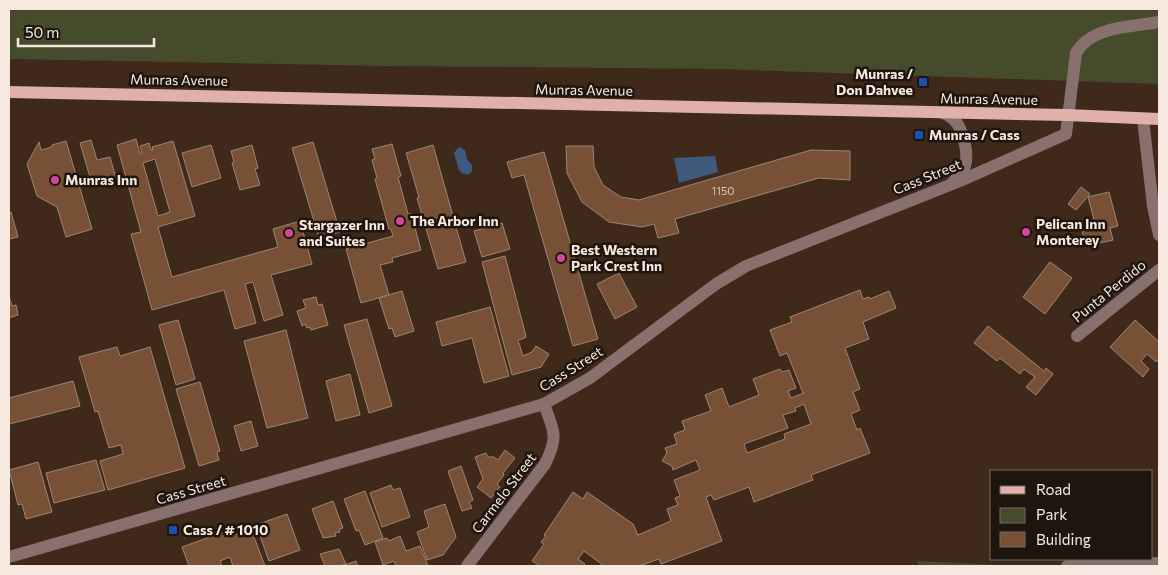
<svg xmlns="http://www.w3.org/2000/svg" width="1168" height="575" font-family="Commissioner,sans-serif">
  <rect width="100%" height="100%" fill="#3e291b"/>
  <g fill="#464b2c">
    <path d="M9 9H1159V84L721 69 384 66 9 59Z"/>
    <path d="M917 561 1026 566H919Z"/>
  </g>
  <g fill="#3f5a7d">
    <path d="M460 147 465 150 467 159 472 165V171L468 175 462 173 459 170 454 153 458 148Z"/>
    <path d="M715 156 718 172 679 183 674 158Z"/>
  </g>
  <g fill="#785035" stroke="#9e8574" fill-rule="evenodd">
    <path d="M136 139 140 154 142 153 140 146 149 143 151 150H153L152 147 173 141 195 216 158 227 172 277 278 247 273 229 300 221 312 264 271 275 283 315 264 321 253 282 245 284 256 323 235 329 224 290 152 310 131 234 141 232 117 145ZM155 159 170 212 158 216 143 163Z"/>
    <path d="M91 140 97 160 110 157 116 178 92 184 80 143Z"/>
    <path d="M66 141 92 229 66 237 57 207 37 196 27 164 39 142 41 150 52 147V145Z"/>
    <path d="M313 142 340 232 319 238 292 148Z"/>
    <path d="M392 144 401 176 398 177 408 214 411 213 421 250 392 258 393 262 380 265 389 295 361 303 346 249 393 236 391 229H389L375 179 377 178 372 160 375 159 372 149Z"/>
    <path d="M211 145 221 178 192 187 182 153Z"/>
    <path d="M252 145 258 168 255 169 260 185 240 190 232 163 234 162 231 151Z"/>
    <path d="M433 145 466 262 438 269 417 198 419 197 406 153Z"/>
    <path d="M566 146H593L594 167 603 185 621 197 639 200 811 150 850 151V180L819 178 675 219 679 233 658 238 654 224 642 227 609 222 582 202 567 173Z"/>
    <path d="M544 152 598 339 573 346 524 175 512 178 507 162Z"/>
    <path d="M1081 187 1090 194 1076 210 1068 204Z"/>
    <path d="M1109 192 1118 226 1110 228 1113 240 1086 246 1082 231 1096 227 1088 197Z"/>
    <path d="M11 212 18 237 9 239V213Z"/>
    <path d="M502 223 510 249 482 257 474 231Z"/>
    <path d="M505 256 526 336 525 338 518 340 523 356 532 352 536 346 549 354 541 367 512 375 482 262Z"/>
    <path d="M1050 262 1072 278 1045 314 1023 297Z"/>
    <path d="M619 273 637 307 615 319 597 284Z"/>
    <path d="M860 290 863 299 869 297 870 299 889 291 896 308 863 322 869 339 845 348 860 389 853 392 860 410 851 414 857 430 860 428 870 453 811 475 813 480 754 502 749 487 714 500 711 495 706 497 722 541 661 564 659 559 639 566H604L584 551 578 559 585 564 583 566H540L532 561 544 544 541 542 546 536 544 535 573 492 583 499 587 492 633 524 638 535 671 521 667 509 678 505 675 498 680 496 674 480 700 470 696 460 673 470 672 466 662 461 667 453 665 448 677 444 674 434 685 430 682 421 711 411 705 395 722 388 729 407 759 395 753 379 780 369 782 372 789 370 796 388 788 391 791 398 804 393H803L787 353 780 356 770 330 792 322 790 317ZM804 404 811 424 784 434 785 439 747 453 744 444 788 428 783 415 796 411 795 408Z"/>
    <path d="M402 291 414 331 395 337 392 328 389 329 379 298Z"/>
    <path d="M9 296 12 306 16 305 18 315 9 318Z"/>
    <path d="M316 297 318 305 322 304 328 325 311 330 310 327 307 328 305 324 302 326 297 311 306 308 303 300Z"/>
    <path d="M490 307 509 376 484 383 472 338 442 346 436 322Z"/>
    <path d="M367 319 392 406 369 413 344 325Z"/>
    <path d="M178 320 195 379 176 385 159 325Z"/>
    <path d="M1135 320 1159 342V359L1156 362 1147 354 1141 361 1149 369 1143 377 1110 347Z"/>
    <path d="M988 326 1044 371 1046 368 1053 374 1036 395 1026 387 1035 377 1024 369 1020 374 1000 358 997 361 974 343Z"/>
    <path d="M286 330 308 418 267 428 244 341Z"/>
    <path d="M117 347 120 356 150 347 185 468 108 490 100 461 123 454 121 445 109 448 98 411 95 412 79 357Z"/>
    <path d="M350 374 360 415 336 421 326 381Z"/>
    <path d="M73 381 80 406 9 424V398Z"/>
    <path d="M200 382 220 451 217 452 219 460 199 466 176 389Z"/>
    <path d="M251 421 258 446 241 451 234 426Z"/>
    <path d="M505 450 515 458 503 473 504 475 497 484 500 487 491 498 477 487 483 479 475 457 486 453 488 457H494L498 460Z"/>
    <path d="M96 460 105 490 54 503 46 473Z"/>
    <path d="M38 462 52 512 26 519 22 504 18 505 9 470Z"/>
    <path d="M461 466 473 500 469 502 472 508 462 511 448 471Z"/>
    <path d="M391 485 393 490 400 488 410 517 382 527 370 493Z"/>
    <path d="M365 491 383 538 365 545 359 530 356 531 344 499Z"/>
    <path d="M333 501 343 528 339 529 340 532 335 533 336 536 323 538 312 509Z"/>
    <path d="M445 504 456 537 443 555 427 560 417 532 429 527 424 511Z"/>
    <path d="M287 514 300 550 269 561 256 525Z"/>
    <path d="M251 529 265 566H233L230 557 220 561 222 566H189L182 547 224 532 226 538Z"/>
    <path d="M400 536 406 551 420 546 428 566H396L394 561 383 565 375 542 387 538 389 541Z"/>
    <path d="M339 549 346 564 339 566H325L320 554Z"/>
    <path d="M356 561 358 566H346L345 565Z"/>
  </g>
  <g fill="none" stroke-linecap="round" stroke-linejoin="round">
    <g stroke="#87706d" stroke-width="12">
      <path d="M943 113C946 114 950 116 953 119 963 127 969 154 965 166 963 173 958 177 953 182"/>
      <path d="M1143 119 1153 206 1159 235"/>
      <path d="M1077 336 1159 270"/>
      <path d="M9 557 544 404 590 378 716 284 746 266 960 181 1066 134 1076 53C1091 26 1132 27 1159 22"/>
      <path d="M467 566 545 464C559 436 554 432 544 404"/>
      <path d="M1067 566 1159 563"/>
    </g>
    <path stroke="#e0b1aa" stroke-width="12" d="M9 92 1067 115 1159 119"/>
  </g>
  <g fill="#1a4fb4" stroke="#1e150e" stroke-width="2">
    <rect x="918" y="77" width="10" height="10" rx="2.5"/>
    <rect x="914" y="130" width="10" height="10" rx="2.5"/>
    <rect x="168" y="525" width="10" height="10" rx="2.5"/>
  </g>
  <g fill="#d1479c" stroke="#1e150e" stroke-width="2">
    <circle cx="55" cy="180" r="5"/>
    <circle cx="400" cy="221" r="5"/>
    <circle cx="1026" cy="232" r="5"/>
    <circle cx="289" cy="233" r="5"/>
    <circle cx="561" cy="258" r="5"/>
  </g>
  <g text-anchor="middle" stroke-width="5" stroke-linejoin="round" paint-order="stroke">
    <g font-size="11" fill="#d7c3b5">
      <text x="723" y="195">1150</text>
    </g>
    <g font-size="14" font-weight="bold" fill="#f7e9e0" stroke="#1e150e" text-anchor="start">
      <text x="913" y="79" text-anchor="end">Munras /<tspan x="913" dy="16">Don Dahvee</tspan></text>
      <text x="929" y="140">Munras / Cass</text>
      <text x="65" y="185">Munras Inn</text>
      <text x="410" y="226">The Arbor Inn</text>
      <text x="1036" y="229">Pelican Inn<tspan x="1036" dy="16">Monterey</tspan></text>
      <text x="299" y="230">Stargazer Inn<tspan x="299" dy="16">and Suites</tspan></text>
      <text x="571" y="255">Best Western<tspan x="571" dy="16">Park Crest Inn</tspan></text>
      <text x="183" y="535">Cass / # 1010</text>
    </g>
    <g font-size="14" fill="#f7e9e0" stroke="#1e150e">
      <text transform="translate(179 80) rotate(1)" y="5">Munras Avenue</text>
      <text transform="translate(584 90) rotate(1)" y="5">Munras Avenue</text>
      <text transform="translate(989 99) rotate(1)" y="5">Munras Avenue</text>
      <text transform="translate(927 177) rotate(-22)" y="5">Cass Street</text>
      <text transform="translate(1109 291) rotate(-39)" y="5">Punta Perdido</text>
      <text transform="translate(571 369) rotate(-32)" y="5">Cass Street</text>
      <text transform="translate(191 490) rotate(-16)" y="5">Cass Street</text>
      <text transform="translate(504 493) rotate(-53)" y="5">Carmelo Street</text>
    </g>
  </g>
  <rect width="1168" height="575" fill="none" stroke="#f7e9e0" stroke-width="20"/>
  <rect x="990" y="470" width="162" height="90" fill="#1e150e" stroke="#756a62"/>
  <rect x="1000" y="486" width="25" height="8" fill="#e0b1aa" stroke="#756a62"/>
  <text x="1036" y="495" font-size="15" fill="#f7e9e0">Road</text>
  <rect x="1000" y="508" width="25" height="15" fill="#464b2c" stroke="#756a62"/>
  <text x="1036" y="520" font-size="15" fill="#f7e9e0">Park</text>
  <rect x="1000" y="532" width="25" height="15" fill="#785035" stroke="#756a62"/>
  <text x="1036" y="545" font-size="15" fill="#f7e9e0">Building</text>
  <path d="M18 38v8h136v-8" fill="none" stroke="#f7e9e0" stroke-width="2.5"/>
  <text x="25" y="38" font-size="15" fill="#f7e9e0" stroke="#1e150e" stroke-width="4" paint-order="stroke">50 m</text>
</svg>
